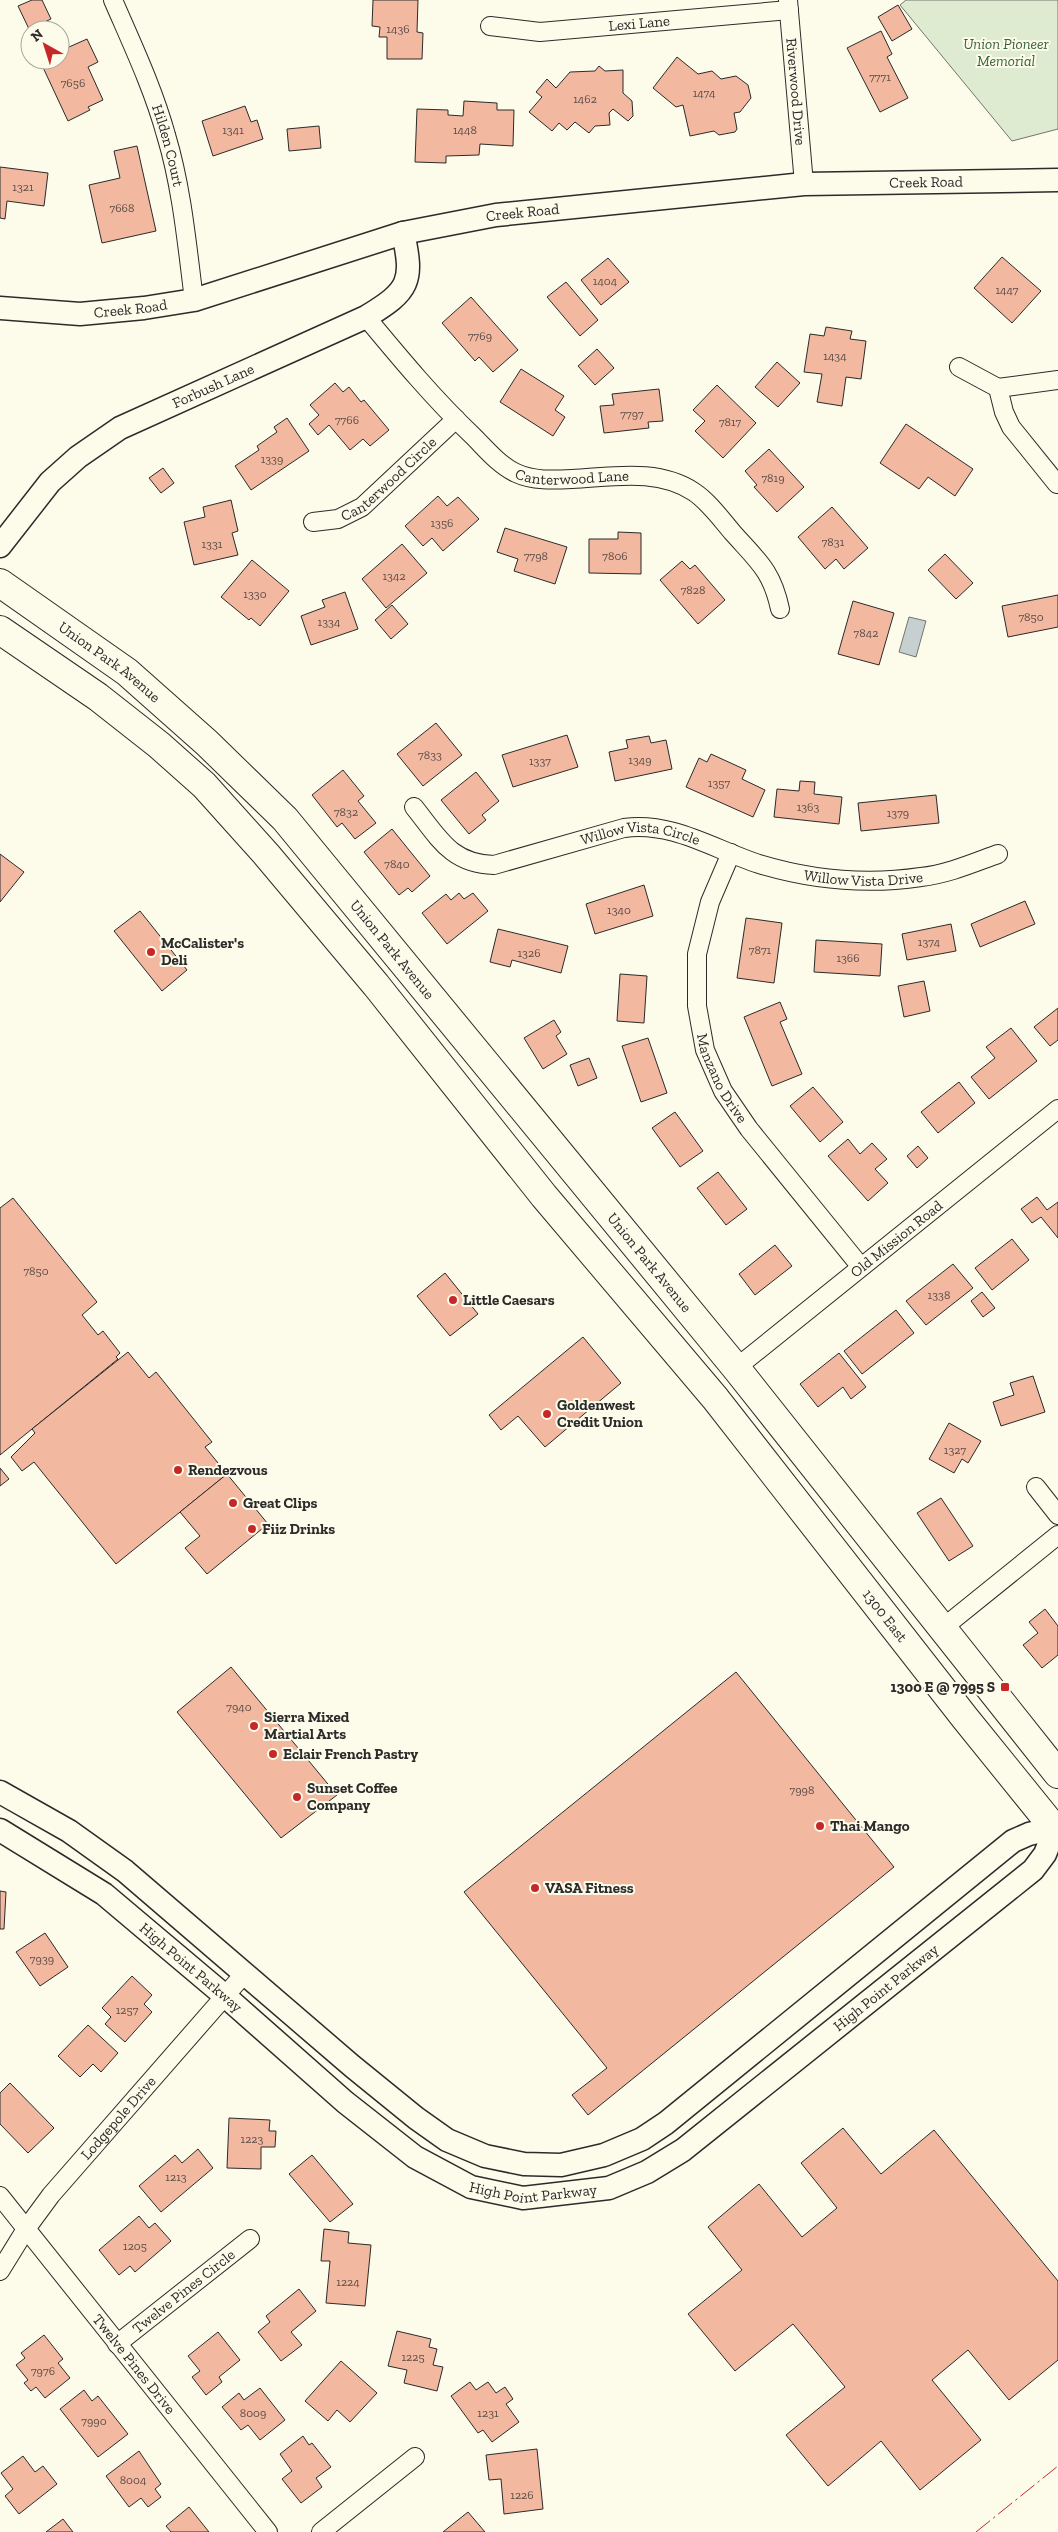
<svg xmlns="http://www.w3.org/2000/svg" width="1058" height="2532" font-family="'Zilla Slab',serif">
  <rect width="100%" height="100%" fill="#fdfbea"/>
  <path fill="#deebd1" stroke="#74746e" d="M906 0H1058V129L1012 141 900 5Z"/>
  <path fill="#c7d0d0" stroke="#74746e" d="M909 617 926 621 916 657 899 652Z"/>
  <g fill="#f2b8a0" stroke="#2b2b2b">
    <path d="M32 0H42L51 19 29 29 18 6Z"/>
    <path d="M373 0H418L417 32 423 33 422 59H387V37H379L380 27 372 26Z"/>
    <path d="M898 5 912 29 892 41 878 17Z"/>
    <path d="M881 31 892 54 887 57 908 98 880 112 847 48Z"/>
    <path d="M87 39 98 62 88 67 103 100 88 107 90 110 68 121 40 61 60 60V51Z"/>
    <path d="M677 57 698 74 712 71 721 79 736 76 748 85 751 98 740 112 734 113 737 129 735 132 719 135 714 131 690 136 683 105 676 107 653 88Z"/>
    <path d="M599 66 605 71 623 70V93L632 101 633 116 628 121 613 109 609 113 610 125 595 126 589 133 575 122 567 130 559 123 552 131 529 112 542 97 536 92 547 79 556 88 570 72 595 71Z"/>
    <path d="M464 101 497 103V110H514L513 146 480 144 479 155 446 156V163L415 162 417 109 448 110V115L463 116Z"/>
    <path d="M245 106 251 122 257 120 263 139 213 156 202 121Z"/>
    <path d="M319 126 321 148 289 151 287 129Z"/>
    <path d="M137 146 156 231 102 243 89 185 120 178 114 151Z"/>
    <path d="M0 167 48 173 44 206 7 201 5 219 0 218Z"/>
    <path d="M1002 257 1041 291 1012 323 974 288Z"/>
    <path d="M608 258 629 282 601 305 581 280Z"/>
    <path d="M566 282 598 320 580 336 547 297Z"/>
    <path d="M471 297 518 350 493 372 479 357 475 361 442 323Z"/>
    <path d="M826 327 852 331 850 339 866 341 861 379 846 377 842 406 817 402 822 374 804 372 810 334 824 336Z"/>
    <path d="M597 349 614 368 595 385 578 366Z"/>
    <path d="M777 362 800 383 778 407 755 387Z"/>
    <path d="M521 369 564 396 555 410 565 417 553 436 500 402Z"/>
    <path d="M335 383 343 392 349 387 361 402 364 400 389 430 370 446 363 439 350 450 329 425 318 435 309 424 319 415 310 405Z"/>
    <path d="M717 385 756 423 723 458 695 431 705 421 693 410Z"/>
    <path d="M659 389 663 421 648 422 649 428 604 433 600 406 614 405 612 394Z"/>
    <path d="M287 418 309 451 251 490 235 466 259 450 257 446 277 432 274 427Z"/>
    <path d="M906 424 973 469 955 496 928 477 919 489 880 463Z"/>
    <path d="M769 449 804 487 777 512 754 487 757 485 745 471Z"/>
    <path d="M163 468 174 483 161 493 149 478Z"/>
    <path d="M438 496 447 506 458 497 479 519 443 551 432 538 423 546 405 526Z"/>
    <path d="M231 500 238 531 232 533 238 555 194 565 184 522 205 517 203 507Z"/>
    <path d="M832 507 868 548 844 569 836 559 825 569 798 537Z"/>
    <path d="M505 528 567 547 555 584 514 571 518 559 497 552Z"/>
    <path d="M618 532 641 533V574L589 573V539H618Z"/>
    <path d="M402 544 427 573 386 608 362 579Z"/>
    <path d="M945 554 973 583 956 599 928 570Z"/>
    <path d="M252 560 289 591 260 626 251 618 249 620 221 597Z"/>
    <path d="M682 561 690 569 695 565 725 600 698 624 660 580Z"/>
    <path d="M345 592 358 629 311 645 301 616 325 607 322 600Z"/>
    <path d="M1058 595V627L1008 637 1002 606Z"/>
    <path d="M853 601 894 613 879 665 838 654Z"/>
    <path d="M392 605 408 624 391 639 375 620Z"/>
    <path d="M436 723 462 755 423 786 397 754Z"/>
    <path d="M567 735 578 767 513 787 502 755Z"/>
    <path d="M649 736 651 743 666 740 672 769 615 781 609 752 628 748 626 740Z"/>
    <path d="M711 754 746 770 742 779 765 790 753 817 686 787 699 758 707 762Z"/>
    <path d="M343 770 364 796 358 801 376 823 355 839 342 823 337 827 312 795Z"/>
    <path d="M476 772 499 801 482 815 486 820 469 834 441 800Z"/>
    <path d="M800 781 815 782 814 794 842 797 839 824 774 817 777 789 799 791Z"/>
    <path d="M936 795 939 823 861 831 858 803Z"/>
    <path d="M392 829 430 876 412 892 408 888 399 895 364 852Z"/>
    <path d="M0 854 24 872 0 902Z"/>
    <path d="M644 885 653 916 595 934 586 904Z"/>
    <path d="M459 893 464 899 473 893 488 911 447 944 422 913 446 894 451 900Z"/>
    <path d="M1025 901 1035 924 980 947 971 924Z"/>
    <path d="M140 911 187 970 162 991 114 931Z"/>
    <path d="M746 918 782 923 774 983 737 978Z"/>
    <path d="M951 924 956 951 907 960 902 934Z"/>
    <path d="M498 929 568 946 561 973 512 960 510 967 490 962Z"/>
    <path d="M816 940 882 944 880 976 814 972Z"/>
    <path d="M620 974 647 976 644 1023 617 1021Z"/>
    <path d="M924 981 930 1011 904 1017 898 986Z"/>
    <path d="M780 1002 787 1019 780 1022 802 1074 772 1086 744 1017Z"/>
    <path d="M1058 1008V1040L1050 1046 1034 1027Z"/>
    <path d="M554 1020 561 1032 556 1036 567 1054 543 1069 524 1038Z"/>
    <path d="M1011 1028 1037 1061 989 1099 971 1077 995 1058 986 1047Z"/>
    <path d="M648 1038 667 1093 641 1102 622 1046Z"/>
    <path d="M589 1058 597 1078 578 1086 570 1065Z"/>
    <path d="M959 1082 975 1103 938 1133 921 1112Z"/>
    <path d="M813 1087 843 1122 820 1142 790 1106Z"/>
    <path d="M675 1112 703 1151 680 1167 652 1128Z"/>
    <path d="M848 1139 860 1154 872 1143 887 1159 875 1169 888 1183 868 1201 828 1156Z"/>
    <path d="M918 1146 928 1158 917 1168 907 1156Z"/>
    <path d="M718 1172 747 1209 726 1225 697 1188Z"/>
    <path d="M1037 1197 1047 1210 1058 1202V1238L1041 1217 1032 1223 1021 1209Z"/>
    <path d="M13 1198 97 1302 82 1315 98 1335 103 1331 120 1353 116 1357 118 1359 0 1455V1208Z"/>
    <path d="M1012 1239 1029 1260 992 1290 975 1268Z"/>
    <path d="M775 1245 792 1266 755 1295 739 1274Z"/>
    <path d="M953 1264 973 1288 926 1325 906 1301Z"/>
    <path d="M445 1273 478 1314 450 1336 417 1296Z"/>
    <path d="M982 1292 995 1308 983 1317 971 1301Z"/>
    <path d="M896 1310 914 1333 862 1374 844 1351Z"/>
    <path d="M583 1337 621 1383 545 1447 518 1416 501 1430 489 1415Z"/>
    <path d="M128 1352 149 1378 156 1372 212 1442 205 1447 227 1474 116 1564 34 1462 22 1471 11 1457 35 1433 32 1429Z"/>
    <path d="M839 1353 866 1387 851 1399 843 1387 818 1407 800 1384Z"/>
    <path d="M1033 1376 1045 1412 1001 1426 993 1402 1014 1395 1010 1383Z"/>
    <path d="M949 1423 981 1441 968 1463 962 1459 954 1473 929 1459Z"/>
    <path d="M0 1468 9 1479 0 1486Z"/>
    <path d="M227 1474 268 1524 207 1574 185 1548 200 1536 180 1512Z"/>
    <path d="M941 1498 973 1546 949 1561 917 1513Z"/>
    <path d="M1045 1609 1058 1626V1655L1042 1668 1023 1645 1038 1633 1029 1622Z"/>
    <path d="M231 1667 337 1795 281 1838 177 1712Z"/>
    <path d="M736 1672 894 1867 588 2115 572 2095 607 2068 464 1892Z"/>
    <path d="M0 1891 6 1892 4 1929H0Z"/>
    <path d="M45 1933 68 1967 40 1986 16 1952Z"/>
    <path d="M132 1976 152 1995 144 2004 152 2012 125 2042 105 2024 111 2017 102 2008Z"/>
    <path d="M88 2025 118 2053 101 2072 93 2064 80 2077 58 2056Z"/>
    <path d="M10 2083 54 2128 28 2153 0 2124V2093Z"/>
    <path d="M229 2118 270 2120 269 2131H276L275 2147H261V2169L227 2168Z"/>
    <path d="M843 2128 881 2174 934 2130 1058 2281V2360L1009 2400 968 2350 932 2380 981 2440 920 2490 881 2441 828 2486 786 2435 845 2387 793 2324 735 2371 688 2314 742 2270 708 2227 759 2184 802 2237 837 2208 801 2163Z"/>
    <path d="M198 2149 213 2168 161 2212 139 2186 175 2155 182 2163Z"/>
    <path d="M312 2155 353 2204 330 2222 289 2174Z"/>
    <path d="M139 2216 149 2228 155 2223 171 2241 135 2272 130 2266 119 2275 99 2250Z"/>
    <path d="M324 2229 349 2232 348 2243 371 2245 365 2306 326 2303 330 2261H321Z"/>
    <path d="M299 2289 316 2311 291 2332 302 2345 281 2361 258 2332 270 2322 266 2316Z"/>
    <path d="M397 2331 431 2339 429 2347 437 2349 433 2365 443 2367 437 2391 404 2383 407 2370 388 2366Z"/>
    <path d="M218 2332 240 2360 219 2377 222 2382 206 2395 192 2377 200 2371 188 2356Z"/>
    <path d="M44 2335 63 2359 58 2363 70 2378 45 2398 36 2387 31 2391 24 2383 28 2380 16 2365 25 2358 21 2353Z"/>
    <path d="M341 2361 377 2393 350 2422 337 2410 328 2421 305 2401Z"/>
    <path d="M470 2382 476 2390 488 2382 496 2393 505 2387 513 2399 506 2404 519 2422 492 2442 483 2430 478 2433 451 2396Z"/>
    <path d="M260 2388 285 2420 260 2440 248 2425 241 2430 222 2407 239 2393 244 2400Z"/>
    <path d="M84 2390 92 2401 98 2396 128 2434 98 2457 60 2409Z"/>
    <path d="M303 2436 309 2445 312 2443 331 2467 316 2478 322 2487 301 2503 282 2479 292 2471 280 2454Z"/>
    <path d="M537 2449 543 2509 504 2514 501 2479 489 2480 486 2455Z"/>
    <path d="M139 2451 161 2484 155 2489 161 2497 148 2507 141 2498 129 2507 106 2476Z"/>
    <path d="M23 2456 35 2472 43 2466 57 2484 19 2514 5 2496 13 2489 1 2473Z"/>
    <path d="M189 2507 209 2532H171L166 2526Z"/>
    <path d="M468 2512 485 2532H443Z"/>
    <path d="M63 2519 73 2532H46Z"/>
  </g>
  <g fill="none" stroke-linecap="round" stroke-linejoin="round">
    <g stroke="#2b2b2b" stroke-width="20">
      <g id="minor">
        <path id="s1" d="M113 0C132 44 153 88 166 135 182 188 187 245 194 300"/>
        <path id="s2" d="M788 0 804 184"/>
        <path id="s3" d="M490 26 540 32 789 10"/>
        <path id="s4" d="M366 317C400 358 434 399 473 436 486 449 499 465 516 473 533 481 553 480 572 479 613 477 658 468 694 492 709 502 721 519 733 533 758 561 772 571 780 609"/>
        <path d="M959 367 998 388 1004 412 1011 427 1057 484"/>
        <path d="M998 388 1058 380"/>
        <path id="s5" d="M313 522 338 519 362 507 456 419"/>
        <path id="s6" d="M414 807C439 838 451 864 494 865L624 828C672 821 715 850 759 864 812 880 867 885 921 877 948 874 973 863 998 854"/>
        <path id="s7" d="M731 853 710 902 697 954V1006L705 1050 723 1091 749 1129 861 1267"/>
        <path id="s8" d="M736 1368 1058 1109"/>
        <path d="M1036 1487 1058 1515"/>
        <path d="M944 1627 1058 1535"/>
        <path id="s9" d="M0 2196 268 2532"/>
        <path id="s10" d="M0 2271 26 2229 51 2195 245 1973"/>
        <path id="s11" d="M117 2344 250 2239"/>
        <path d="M321 2532 415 2457"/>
      </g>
    </g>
    <g stroke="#2b2b2b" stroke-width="25">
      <g id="tertiary">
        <path id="s12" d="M0 308 80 314 144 308 194 300 403 233 496 215 804 184 1058 180"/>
        <path id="s13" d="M0 546 50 482 78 457 120 428 366 317C409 291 414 282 403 233"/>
        <path d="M0 1792 69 1831 125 1871 352 2066 416 2118 447 2140 485 2156 524 2164 561 2165 604 2155 642 2139 666 2123 1013 1841 1029 1834 1058 1827"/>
        <path id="s14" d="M0 1830 104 1894 225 1996 345 2102 415 2157 471 2187 523 2198 609 2188 647 2172 683 2150 1033 1870 1045 1854 1055 1829"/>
      </g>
    </g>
    <g stroke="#2b2b2b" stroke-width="30">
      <g id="primary">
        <path id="s15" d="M0 583 127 672 207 743 285 819 736 1368 1058 1774"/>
        <path id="s16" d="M0 630 98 697 159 745 204 785 266 854 376 985 544 1196 715 1398 965 1718 1058 1833"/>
      </g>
    </g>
    <use href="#minor" stroke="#fdfbea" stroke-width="18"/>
    <use href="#tertiary" stroke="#fdfbea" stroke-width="22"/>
    <use href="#primary" stroke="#fdfbea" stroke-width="28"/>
    <path stroke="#c62828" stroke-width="1" stroke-dasharray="18 4 2.5 4" stroke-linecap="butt" d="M976 2532 1058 2466"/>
  </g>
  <g fill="#c62828" stroke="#fdfbea" stroke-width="2">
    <circle cx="151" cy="952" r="5"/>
    <circle cx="453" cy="1300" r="5"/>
    <circle cx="547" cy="1414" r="5"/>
    <circle cx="178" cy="1470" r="5"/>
    <circle cx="233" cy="1503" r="5"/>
    <circle cx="252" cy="1529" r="5"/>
    <rect x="1000" y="1682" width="10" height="10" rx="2.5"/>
    <circle cx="254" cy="1726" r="5"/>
    <circle cx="273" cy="1754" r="5"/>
    <circle cx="297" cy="1797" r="5"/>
    <circle cx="820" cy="1826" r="5"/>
    <circle cx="535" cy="1888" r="5"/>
  </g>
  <g text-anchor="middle" stroke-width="4" stroke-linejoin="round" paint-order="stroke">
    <g font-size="12" fill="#5d4e48">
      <text x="398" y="33">1436</text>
      <text x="880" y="81">7771</text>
      <text x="73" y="87">7656</text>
      <text x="704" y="97">1474</text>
      <text x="585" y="103">1462</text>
      <text x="233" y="134">1341</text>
      <text x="465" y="134">1448</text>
      <text x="23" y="191">1321</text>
      <text x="122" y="212">7668</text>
      <text x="605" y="285">1404</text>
      <text x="1007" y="294">1447</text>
      <text x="480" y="340">7769</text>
      <text x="835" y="360">1434</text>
      <text x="632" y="418">7797</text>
      <text x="347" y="424">7766</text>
      <text x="730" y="426">7817</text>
      <text x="272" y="463">1339</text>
      <text x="773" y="482">7819</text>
      <text x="442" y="527">1356</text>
      <text x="833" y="546">7831</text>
      <text x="212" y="548">1331</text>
      <text x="536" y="560">7798</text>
      <text x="615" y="560">7806</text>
      <text x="394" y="580">1342</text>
      <text x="693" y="594">7828</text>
      <text x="255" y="598">1330</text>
      <text x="1031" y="621">7850</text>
      <text x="329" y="626">1334</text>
      <text x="866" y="637">7842</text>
      <text x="430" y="759">7833</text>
      <text x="640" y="764">1349</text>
      <text x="540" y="765">1337</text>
      <text x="719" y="787">1357</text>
      <text x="808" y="811">1363</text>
      <text x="346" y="816">7832</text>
      <text x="898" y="817">1379</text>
      <text x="397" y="868">7840</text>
      <text x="619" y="914">1340</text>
      <text x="929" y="946">1374</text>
      <text x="760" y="954">7871</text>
      <text x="529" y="957">1326</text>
      <text x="848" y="962">1366</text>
      <text x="36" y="1275">7850</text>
      <text x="939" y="1299">1338</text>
      <text x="955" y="1454">1327</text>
      <text x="239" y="1711">7940</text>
      <text x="802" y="1794">7998</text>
      <text x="42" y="1963">7939</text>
      <text x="127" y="2014">1257</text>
      <text x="252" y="2143">1223</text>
      <text x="176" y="2181">1213</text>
      <text x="135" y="2250">1205</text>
      <text x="348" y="2286">1224</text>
      <text x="413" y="2361">1225</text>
      <text x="43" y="2375">7976</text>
      <text x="253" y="2417">8009</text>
      <text x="488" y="2417">1231</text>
      <text x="94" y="2425">7990</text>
      <text x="133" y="2484">8004</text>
      <text x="522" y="2499">1226</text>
    </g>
    <g font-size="15" fill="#2b2b2b" stroke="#fdfbea">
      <text dy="5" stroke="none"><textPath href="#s3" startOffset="150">Lexi Lane</textPath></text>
      <text dy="5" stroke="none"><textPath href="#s2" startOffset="92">Riverwood Drive</textPath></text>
      <text dy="5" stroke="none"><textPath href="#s1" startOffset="156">Hilden Court</textPath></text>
      <text dy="5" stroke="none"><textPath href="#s12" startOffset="941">Creek Road</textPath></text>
      <text dy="5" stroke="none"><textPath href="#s12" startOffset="536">Creek Road</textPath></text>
      <text dy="5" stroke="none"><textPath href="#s12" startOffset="131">Creek Road</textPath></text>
      <text dy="5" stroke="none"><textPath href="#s13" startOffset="272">Forbush Lane</textPath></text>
      <text dy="5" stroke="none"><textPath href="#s4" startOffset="274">Canterwood Lane</textPath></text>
      <text dy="5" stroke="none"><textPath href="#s5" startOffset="90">Canterwood Circle</textPath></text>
      <text dy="5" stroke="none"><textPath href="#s15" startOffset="135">Union Park Avenue</textPath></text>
      <text dy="5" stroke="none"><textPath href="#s6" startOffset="255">Willow Vista Circle</textPath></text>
      <text dy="5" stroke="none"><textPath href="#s6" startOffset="486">Willow Vista Drive</textPath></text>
      <text dy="5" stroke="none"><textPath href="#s15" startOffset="540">Union Park Avenue</textPath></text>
      <text dy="5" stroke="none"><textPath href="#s7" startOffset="236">Manzano Drive</textPath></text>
      <text dy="5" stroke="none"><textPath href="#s8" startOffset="206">Old Mission Road</textPath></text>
      <text dy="5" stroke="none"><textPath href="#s15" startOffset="945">Union Park Avenue</textPath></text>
      <text dy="5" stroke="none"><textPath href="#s16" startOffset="1331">1300 East</textPath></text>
      <text dy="5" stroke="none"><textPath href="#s14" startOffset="236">High Point Parkway</textPath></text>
      <text dy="5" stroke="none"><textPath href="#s14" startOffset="1076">High Point Parkway</textPath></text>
      <text dy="5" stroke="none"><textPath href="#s10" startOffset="194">Lodgepole Drive</textPath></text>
      <text dy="5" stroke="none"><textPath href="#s14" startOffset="656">High Point Parkway</textPath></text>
      <text dy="5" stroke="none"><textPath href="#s11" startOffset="85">Twelve Pines Circle</textPath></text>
      <text dy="5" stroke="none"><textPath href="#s9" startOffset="215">Twelve Pines Drive</textPath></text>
    </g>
    <g font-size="15" font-style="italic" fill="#34623c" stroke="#fdfbea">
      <text x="1006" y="49">Union Pioneer<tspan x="1006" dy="17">Memorial</tspan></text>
    </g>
    <g font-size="15" font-weight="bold" fill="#2b2b2b" stroke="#fdfbea" text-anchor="start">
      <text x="161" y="948">McCalister's<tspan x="161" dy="17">Deli</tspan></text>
      <text x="463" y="1305">Little Caesars</text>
      <text x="557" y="1410">Goldenwest<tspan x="557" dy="17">Credit Union</tspan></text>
      <text x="188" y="1475">Rendezvous</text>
      <text x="243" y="1508">Great Clips</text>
      <text x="262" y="1534">Fiiz Drinks</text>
      <text x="995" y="1692" text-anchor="end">1300 E @ 7995 S</text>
      <text x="264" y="1722">Sierra Mixed<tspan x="264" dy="17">Martial Arts</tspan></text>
      <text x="283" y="1759">Eclair French Pastry</text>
      <text x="307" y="1793">Sunset Coffee<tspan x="307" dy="17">Company</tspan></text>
      <text x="830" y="1831">Thai Mango</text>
      <text x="545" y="1893">VASA Fitness</text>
    </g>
  </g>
  <g transform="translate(45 45) rotate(321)"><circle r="24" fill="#fdfbea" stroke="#a9a89e"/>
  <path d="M0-4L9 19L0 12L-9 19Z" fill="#c62828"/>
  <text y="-8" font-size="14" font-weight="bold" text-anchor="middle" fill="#2b2b2b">N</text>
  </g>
</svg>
